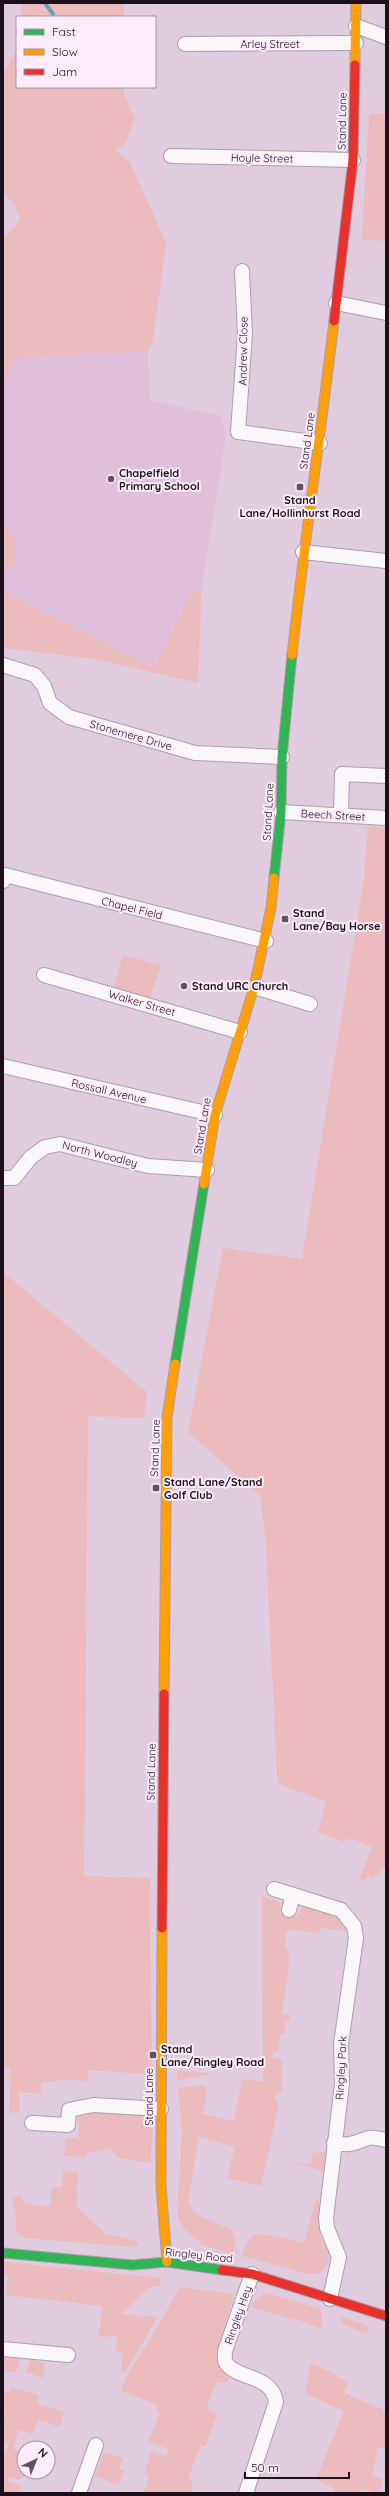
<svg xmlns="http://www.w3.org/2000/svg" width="389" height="2496" font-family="Quicksand,sans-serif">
  <rect width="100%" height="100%" fill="#e1cbde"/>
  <path fill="#e0bfdd" d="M148 351 150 400 220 416 226 435 201 593 198 683 154 668 3 591V572L15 563 16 542 3 523V384L16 358Z"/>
  <g fill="#ecbbbe">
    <rect x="21" y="3" width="103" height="14"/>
    <path d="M17 49V87H124V94L135 119 125 144 115 150 130 162 166 243 153 342 148 351 16 358 3 384V236L11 231 20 219 15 206 3 191V75Z"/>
    <path d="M369 114H386V241L362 239Z"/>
    <path d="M3 523 16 541 15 563 3 572Z"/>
    <path d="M3 591 154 668 193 591 201 593 198 683 95 659 3 648Z"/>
    <path d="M368 827 386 828V1867L372 1878 369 1875 364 1881 360 1878 372 1847 352 1839 351 1841 345 1838 343 1842 318 1832 326 1802 279 1784 277 1778 266 1543 260 1496 188 1432 223 1248 302 1259 364 879Z"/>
    <path d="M123 955 161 965 149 1001 115 991 117 988 114 986Z"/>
    <path d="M3 1272 147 1392 144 1418 88 1416 84 1876 150 1878 152 2074 88 2070V2081L62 2079 55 2082H41V2093L19 2092V2112L9 2113 10 2067 3 2066Z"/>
    <path d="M262 1896 281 1903 280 1913 297 1918 302 1907 338 1916 347 1931 320 1928 319 1933 291 1930 286 1932 285 1945 290 1957 282 2014 290 2015 289 2020 285 2021 284 2034H280L278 2052H273L272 2057 282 2059V2092L276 2094 275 2099 279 2104 261 2186 227 2178 235 2147 199 2137 188 2202 196 2214 232 2230 236 2241 232 2254 203 2245 184 2229 177 2216 182 2132 178 2088 203 2085 207 2090 203 2114 234 2121 242 2079 263 2082Z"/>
    <path d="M177 2070 213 2074 177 2080Z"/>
    <path d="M153 2111 151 2163 118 2158 111 2149 105 2148 102 2151 87 2152 86 2157 64 2156 66 2138 79 2139 78 2116 103 2112Z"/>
    <path d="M326 2152 323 2171 297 2163 311 2164 313 2153Z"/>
    <path d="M63 2171 78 2172 76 2205 81 2211 106 2234 134 2240 139 2244 133 2247 25 2238 16 2232V2217L12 2200 19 2194 26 2204 48 2206 51 2203 52 2187H62Z"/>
    <path d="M316 2200H319C319 2210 318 2220 319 2229 322 2249 338 2254 320 2273L309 2274 242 2256 246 2244 254 2234 270 2235 304 2243Z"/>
    <path d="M3 2262 161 2278 160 2286 150 2287 121 2314 158 2317 125 2372 121 2371 122 2352 116 2351 117 2337 99 2336 102 2306 6 2295 8 2275 3 2274Z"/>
    <path d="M180 2287 232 2294 233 2299 215 2358 220 2368 230 2376 227 2382 216 2383 206 2409 217 2413 206 2446 201 2445 188 2478 192 2480V2493H144L149 2476 145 2474 151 2451 166 2456 169 2449 148 2442 160 2412 156 2410 158 2405 121 2391 127 2375 157 2328Z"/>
    <path d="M266 2293 321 2309 322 2329 294 2318 293 2320 251 2307 258 2297Z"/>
    <path d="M339 2316 369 2326 367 2334 343 2324Z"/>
    <path d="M3 2357 20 2359 16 2373 3 2370Z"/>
    <path d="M30 2360 40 2361 45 2364 43 2378 26 2372Z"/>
    <path d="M310 2363 338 2375 337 2377 348 2382 344 2393 386 2411V2448L378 2447 372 2476 383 2478 380 2493 361 2489 360 2493H334L335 2489 316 2479 344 2411 306 2394Z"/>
    <path d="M11 2387 39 2395 37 2404 64 2412 60 2427 38 2420 33 2434 19 2430 13 2449 24 2453V2477L18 2480 9 2477 8 2481 22 2486 20 2493H3V2456L10 2443 3 2440 5 2410 3 2409V2394L6 2391 10 2392Z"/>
    <path d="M107 2452 123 2459 119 2469 124 2471 119 2485 95 2476 103 2455Z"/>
  </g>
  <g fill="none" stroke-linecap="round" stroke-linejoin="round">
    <path stroke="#63a4b4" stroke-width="4" d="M45 3 53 14"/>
    <g stroke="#ad9cab" stroke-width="16">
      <g id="street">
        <path d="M356 26 386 37"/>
        <path d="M185 44 356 43"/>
        <path d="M171 156 353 160"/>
        <path d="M242 271 245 334 238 432 320 443"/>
        <path d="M336 303 386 313"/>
        <path d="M303 552 386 561"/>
        <path d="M3 665 35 675 44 686 50 703 69 717 195 753 282 757"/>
        <path d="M281 812 386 818"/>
        <path d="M341 815 342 774 386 776"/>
        <path d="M3 881 5 875 266 941"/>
        <path d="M44 975 240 1032"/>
        <path d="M254 987 310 1004"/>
        <path d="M3 1066 215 1115"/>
        <path d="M6 1178H14L31 1157 45 1147 60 1144 148 1166 207 1170"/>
        <path d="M274 1889 341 1910 354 1926 356 1938 341 2044 342 2084 326 2218 327 2228 339 2257 330 2299"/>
        <path d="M289 1910 293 1895"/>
        <path d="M32 2123 68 2125 69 2110 93 2105 161 2109"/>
        <path d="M334 2143C338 2143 345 2145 350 2144 367 2141 364 2134 386 2140"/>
        <path d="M3 2349 68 2355"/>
        <path d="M79 2493 96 2445"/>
        <path d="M246 2493 276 2402C272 2374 237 2380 226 2363 224 2360 225 2355 225 2351L252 2274"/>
      </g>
    </g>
    <g stroke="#ad9cab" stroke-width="11">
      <g id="fast">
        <path d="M274 878 281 812 282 757 292 655"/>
        <path d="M175 1364 204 1184"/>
        <path d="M3 2253 133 2265 167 2262 222 2270"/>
      </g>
    </g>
    <g stroke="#ad9cab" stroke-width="11">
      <g id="slow">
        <path d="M355 65 356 3"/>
        <path d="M292 655C304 544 321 433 334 321"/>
        <path d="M204 1184 215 1115 254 987 271 908 274 878"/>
        <path d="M164 1694 167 1418 175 1364"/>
        <path d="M162 1928 161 2185 167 2262"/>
      </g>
    </g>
    <g stroke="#ad9cab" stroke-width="11">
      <g id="jam">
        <path d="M334 321 353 160 355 65"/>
        <path d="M162 1928 164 1694"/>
        <path d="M222 2270 252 2274 386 2316"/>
      </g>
    </g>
    <use href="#street" stroke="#faf7fa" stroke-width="14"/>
    <use href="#fast" stroke="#30b455" stroke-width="9"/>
    <use href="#slow" stroke="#ff9f0a" stroke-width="9"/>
    <use href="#jam" stroke="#e5322d" stroke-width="9"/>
  </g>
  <g fill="#625160" stroke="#feebfc" stroke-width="1.5">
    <circle cx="111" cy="479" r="4"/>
    <rect x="296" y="483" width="8" height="8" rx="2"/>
    <rect x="281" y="915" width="8" height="8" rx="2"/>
    <circle cx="184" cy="986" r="4"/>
    <rect x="152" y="1484" width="8" height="8" rx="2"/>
    <rect x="149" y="2051" width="8" height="8" rx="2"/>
  </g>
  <g text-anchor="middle" stroke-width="4" stroke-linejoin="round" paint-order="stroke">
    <g font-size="11" fill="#1d101c" stroke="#feebfc">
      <text x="270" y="48">Arley Street</text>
      <text transform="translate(342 121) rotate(-89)" y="4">Stand Lane</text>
      <text transform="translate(262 158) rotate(1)" y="4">Hoyle Street</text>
      <text transform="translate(243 351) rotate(-89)" y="4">Andrew Close</text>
      <text transform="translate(307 441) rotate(-82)" y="4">Stand Lane</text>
      <text transform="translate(131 735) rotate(16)" y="4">Stonemere Drive</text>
      <text transform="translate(268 812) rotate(-87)" y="4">Stand Lane</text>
      <text transform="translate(333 815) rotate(3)" y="4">Beech Street</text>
      <text transform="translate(132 908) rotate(14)" y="4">Chapel Field</text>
      <text transform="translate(142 1003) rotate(16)" y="4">Walker Street</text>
      <text transform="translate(109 1091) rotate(13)" y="4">Rossall Avenue</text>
      <text transform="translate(202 1126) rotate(-80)" y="4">Stand Lane</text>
      <text transform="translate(100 1154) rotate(14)" y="4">North Woodley</text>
      <text transform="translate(155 1448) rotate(-88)" y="4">Stand Lane</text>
      <text transform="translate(151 1772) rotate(-89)" y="4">Stand Lane</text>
      <text transform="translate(341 2068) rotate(-87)" y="4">Ringley Park</text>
      <text transform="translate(149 2097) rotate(-90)" y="4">Stand Lane</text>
      <text transform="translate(199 2255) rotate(6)" y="4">Ringley Road</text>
      <text transform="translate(238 2315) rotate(-71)" y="4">Ringley Hey</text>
    </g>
    <g font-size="11" font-weight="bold" fill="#1d101c" stroke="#feebfc" text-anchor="start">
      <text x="119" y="477">Chapelfield<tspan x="119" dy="13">Primary School</tspan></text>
      <text x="300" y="504" text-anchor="middle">Stand<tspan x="300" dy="13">Lane/Hollinhurst Road</tspan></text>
      <text x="293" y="917">Stand<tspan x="293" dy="13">Lane/Bay Horse</tspan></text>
      <text x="192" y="990">Stand URC Church</text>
      <text x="164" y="1486">Stand Lane/Stand<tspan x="164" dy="13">Golf Club</tspan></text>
      <text x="161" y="2053">Stand<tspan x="161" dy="13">Lane/Ringley Road</tspan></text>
    </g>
  </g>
  <rect width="389" height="2496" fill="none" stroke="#1d101c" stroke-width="8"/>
  <rect x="16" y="16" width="140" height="72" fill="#feebfc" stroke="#a493a2"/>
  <rect x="24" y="29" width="20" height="6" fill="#30b455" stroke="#a493a2"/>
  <text x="52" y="36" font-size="12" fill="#1d101c">Fast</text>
  <rect x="24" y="49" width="20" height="6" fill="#ff9f0a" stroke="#a493a2"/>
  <text x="52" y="56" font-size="12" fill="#1d101c">Slow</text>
  <rect x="24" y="69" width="20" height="6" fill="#e5322d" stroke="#a493a2"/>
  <text x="52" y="76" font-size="12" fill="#1d101c">Jam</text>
  <g transform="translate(36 2460) rotate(44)"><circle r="19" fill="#feebfc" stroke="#a493a2"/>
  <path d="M0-3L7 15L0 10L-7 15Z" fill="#625160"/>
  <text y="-6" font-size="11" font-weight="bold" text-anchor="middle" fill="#1d101c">N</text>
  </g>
  <path d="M245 2472v6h104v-6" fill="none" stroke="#1d101c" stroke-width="2"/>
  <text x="251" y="2472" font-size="12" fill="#1d101c" stroke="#feebfc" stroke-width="3" paint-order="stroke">50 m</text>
</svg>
